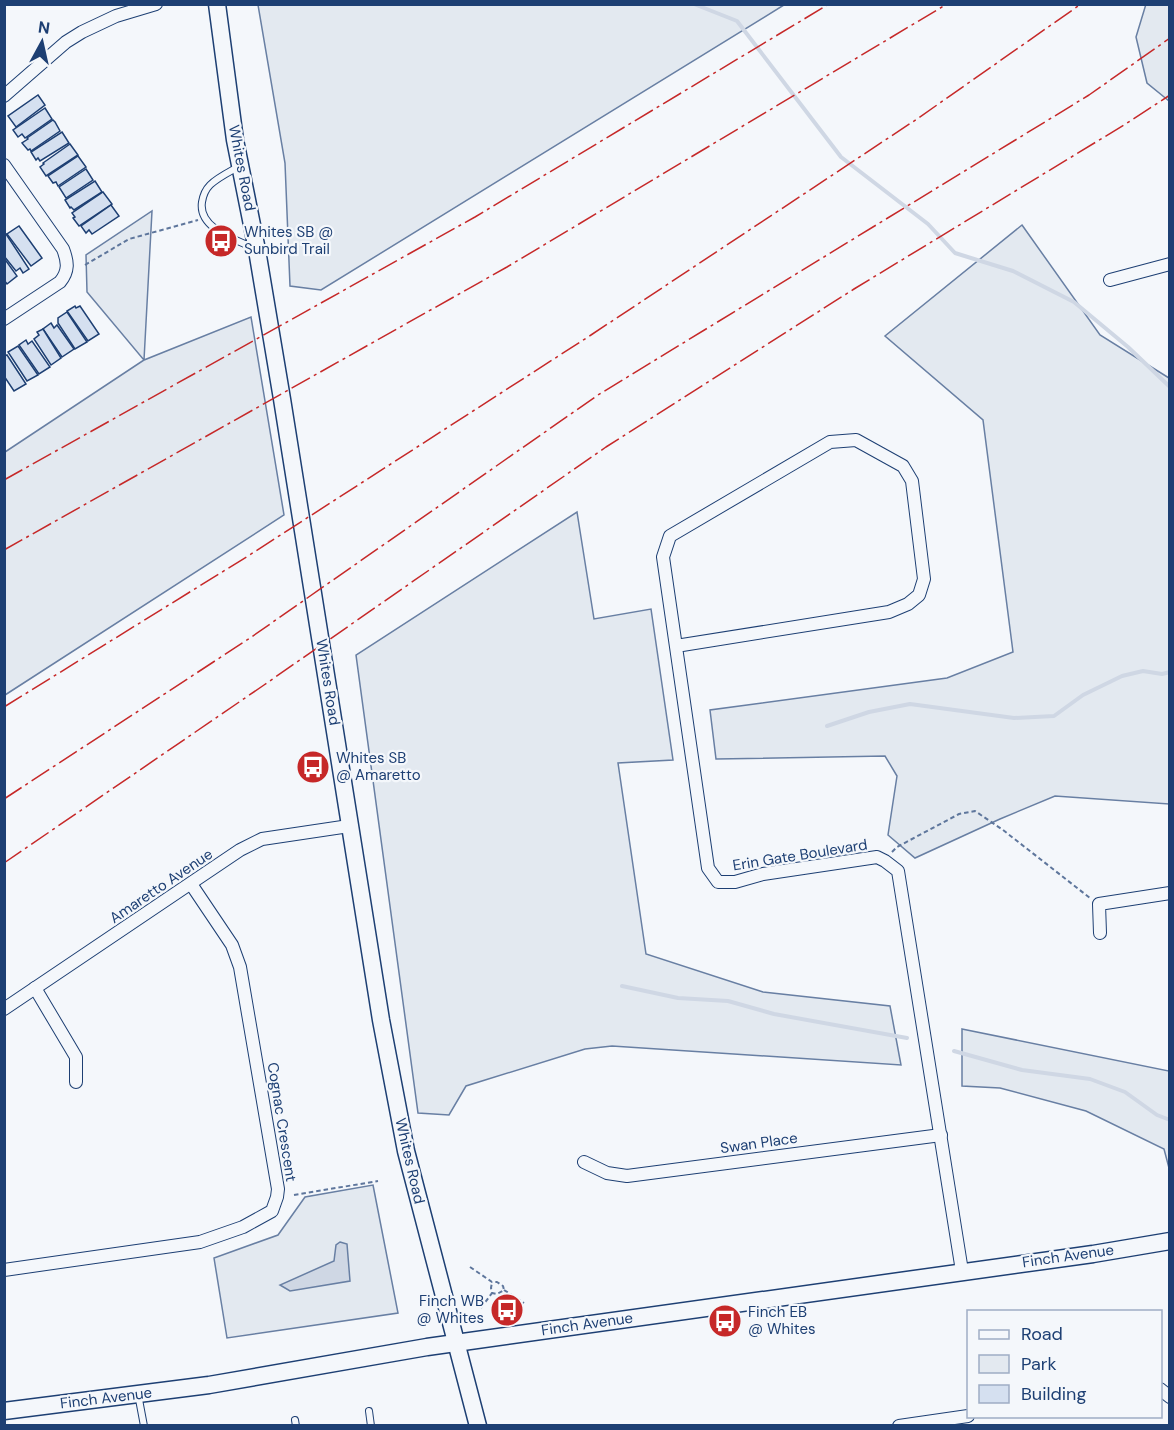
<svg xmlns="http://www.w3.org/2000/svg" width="1174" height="1430" font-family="'DM Sans',sans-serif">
  <rect width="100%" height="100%" fill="#f4f7fb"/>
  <g fill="#e3e9f0" stroke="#687fa3" stroke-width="1.5">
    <path d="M1146 4 1169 5V101L1147 83 1136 37Z"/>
    <path d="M258 5V4L784 5 321 290 290 286 285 163Z"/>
    <path d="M152 211 144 360 251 317 284 515 5 695V452L144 360 87 292 86 255Z"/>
    <path d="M1022 225 1100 335 1169 378V804L1055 796 1000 819 915 858 888 835 897 776 885 756 716 759 710 710 947 678 1013 652 983 420 885 336Z"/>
    <path d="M577 512 594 619 651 609 673 760 618 763 646 954 763 992 890 1006 901 1065 612 1046 585 1049 466 1086 449 1115 418 1113 356 655Z"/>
    <path d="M962 1029 1169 1071V1168L1164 1149 1086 1111 1000 1088 962 1086Z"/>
    <path d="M373 1185 398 1313 227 1338 214 1258 278 1235 305 1197Z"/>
  </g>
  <path fill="#cfd7e4" stroke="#687fa3" stroke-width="1.5" d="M340 1242 347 1244 350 1281 290 1291 280 1285 334 1261 336 1245Z"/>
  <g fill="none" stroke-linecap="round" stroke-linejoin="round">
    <g stroke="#cfd7e4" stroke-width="4">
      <path d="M694 4 737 21 841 157 928 224 955 253 1013 271 1074 302 1128 347 1170 387"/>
      <path d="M827 726 869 712 910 704 1014 718 1054 716 1083 695 1122 676 1143 671 1162 674 1170 672"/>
      <path d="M622 986 678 998 728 1001 774 1014 907 1038"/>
      <path d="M954 1051 1022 1070 1090 1079 1125 1092 1157 1115 1170 1120"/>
    </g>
  </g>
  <g fill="#d5e0f0" stroke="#1d3f73" stroke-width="1.5">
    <path d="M38 95 45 105 16 127 8 116Z"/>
    <path d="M45 108 52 119 25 138 22 134 18 137 13 130Z"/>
    <path d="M53 120 55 122 60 131 31 151 30 149 28 150 22 143 28 139 27 138Z"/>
    <path d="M62 132 69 143 40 161 38 158 36 160 31 152Z"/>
    <path d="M70 144 78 155 46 176 40 167 44 164 43 163Z"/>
    <path d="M78 156 86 167 58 186 56 182 53 183 48 176Z"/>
    <path d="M86 169 93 180 66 198 59 187Z"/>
    <path d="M95 181 102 192 74 210 71 207 70 208 65 200Z"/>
    <path d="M103 192 112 204 79 226 73 218 75 217 72 213Z"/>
    <path d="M111 205 119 216 92 234 89 230 86 233 81 226Z"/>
    <path d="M19 226 42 258 31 266 7 234Z"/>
    <path d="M6 234 29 269 23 273 20 268 16 271 4 256V235Z"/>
    <path d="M4 258 17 276 7 284 4 280Z"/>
    <path d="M75 306 76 308 80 306 99 334 88 341 67 311Z"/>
    <path d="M67 312 87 342 75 349 58 323V318Z"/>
    <path d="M51 323 54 328 57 325 74 349 62 357 43 329Z"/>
    <path d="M43 329 61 358 51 365 34 339 39 335 37 332Z"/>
    <path d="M26 340 28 344 32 341 50 367 39 374 19 345Z"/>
    <path d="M18 346 38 375 27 381 8 352Z"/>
    <path d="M7 355 26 384 14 391 4 376V356Z"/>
  </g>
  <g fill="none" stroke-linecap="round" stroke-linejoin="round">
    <g stroke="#1d3f73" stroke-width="8">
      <g id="lane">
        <path d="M238 167C229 172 217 178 210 185 206 189 203 196 202 202 198 228 234 239 254 248"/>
        <path d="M138 1394 144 1426"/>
        <path d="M369 1411 371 1426"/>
        <path d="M295 1420 296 1426"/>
      </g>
    </g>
    <g stroke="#1d3f73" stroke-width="14">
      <g id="street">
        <path d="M4 96 66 42 82 32 116 16 156 4"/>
        <path d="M4 165 63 249C68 262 69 271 60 282L4 319"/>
        <path d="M1110 280 1170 264"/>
        <path d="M676 646 889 612 908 604 919 595 924 579 912 481 903 466 856 440 830 442 670 536 663 557 708 868 718 882H735L763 874 877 857 885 861 898 871 962 1271"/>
        <path d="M1100 933 1099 904 1170 893"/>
        <path d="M35 988 76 1057V1082"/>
        <path d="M4 1009 240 850 262 839 349 826"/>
        <path d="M584 1162 607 1173 627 1176 941 1135"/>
        <path d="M4 1270 200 1242 243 1227 272 1211 277 1197 278 1189 240 967 232 945 191 884"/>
        <path d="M1160 1389 1170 1397"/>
        <path d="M899 1426 968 1416"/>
      </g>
    </g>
    <g stroke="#1d3f73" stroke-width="19">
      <g id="secondary">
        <path d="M217 4 235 140 257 250 282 399 381 1020 406 1151 478 1426"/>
        <path d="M4 1411 209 1385 427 1347 1093 1254 1170 1241"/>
      </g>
    </g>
    <g stroke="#5e769c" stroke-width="2" stroke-dasharray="4.5 3" stroke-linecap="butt">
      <path d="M85 265 129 239 198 220"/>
      <path d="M892 852 897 847 959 814 975 811 1003 830 1090 898"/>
      <path d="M294 1195 378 1181"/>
      <path d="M470 1267 492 1282H497L503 1286 504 1290 497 1294 492 1293 491 1288 492 1282"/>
      <path d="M504 1290 524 1303"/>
      <path d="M481 1308 492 1293"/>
    </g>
    <use href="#lane" stroke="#f4f7fb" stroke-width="6"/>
    <use href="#street" stroke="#f4f7fb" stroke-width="12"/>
    <use href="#secondary" stroke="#f4f7fb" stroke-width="16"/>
    <g stroke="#c62828" stroke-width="1.5" stroke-dasharray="21 4.5 3 4.5" stroke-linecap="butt">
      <path d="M4 480 475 217 829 4"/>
      <path d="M4 550 507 267 947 4"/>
      <path d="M4 707 248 556 591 335 917 119 1081 4"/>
      <path d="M4 799 250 638 598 395 1089 95 1170 38"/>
      <path d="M4 863 264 685 606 447 854 289 1124 125 1170 95"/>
    </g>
  </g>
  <defs>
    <g id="bus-disc" transform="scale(1.725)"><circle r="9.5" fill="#c62828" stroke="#f4f7fb"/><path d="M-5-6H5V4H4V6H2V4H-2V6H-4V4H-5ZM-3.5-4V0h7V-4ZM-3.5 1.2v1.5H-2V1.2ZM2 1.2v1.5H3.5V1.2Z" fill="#fff"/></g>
  </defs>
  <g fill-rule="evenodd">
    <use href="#bus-disc" x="221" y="241"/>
    <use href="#bus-disc" x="313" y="767"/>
    <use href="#bus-disc" x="507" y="1310"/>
    <use href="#bus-disc" x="725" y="1321"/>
  </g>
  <g text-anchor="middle" stroke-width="4.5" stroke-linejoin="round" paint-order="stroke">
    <g font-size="15" fill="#1d3f73" stroke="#f4f7fb">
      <text transform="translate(242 168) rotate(79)" y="5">Whites Road</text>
      <text transform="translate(328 682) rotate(81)" y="5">Whites Road</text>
      <text transform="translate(800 855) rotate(-9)" y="5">Erin Gate Boulevard</text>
      <text transform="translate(161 886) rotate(-34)" y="5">Amaretto Avenue</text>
      <text transform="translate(282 1122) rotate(81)" y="5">Cognac Crescent</text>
      <text transform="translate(759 1143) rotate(-8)" y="5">Swan Place</text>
      <text transform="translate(410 1161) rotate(77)" y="5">Whites Road</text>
      <text transform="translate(1068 1256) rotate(-8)" y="5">Finch Avenue</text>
      <text transform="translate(587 1324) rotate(-8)" y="5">Finch Avenue</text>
      <text transform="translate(106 1398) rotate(-7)" y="5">Finch Avenue</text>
    </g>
    <g font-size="15" fill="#1d3f73" stroke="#f4f7fb" text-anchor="start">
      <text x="244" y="237">Whites SB @<tspan x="244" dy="17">Sunbird Trail</tspan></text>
      <text x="336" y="763">Whites SB<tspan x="336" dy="17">@ Amaretto</tspan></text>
      <text x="484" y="1306" text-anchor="end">Finch WB<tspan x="484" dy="17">@ Whites</tspan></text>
      <text x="748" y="1317">Finch EB<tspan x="748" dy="17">@ Whites</tspan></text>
    </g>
  </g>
  <rect width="1174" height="1430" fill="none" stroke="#1d3f73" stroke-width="12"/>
  <rect x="967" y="1310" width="195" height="108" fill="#f4f7fb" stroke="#9eadc5" stroke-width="1.5"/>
  <rect x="979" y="1330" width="30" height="9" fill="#f4f7fb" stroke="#9eadc5" stroke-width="1.5"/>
  <text x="1021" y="1340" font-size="18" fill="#1d3f73">Road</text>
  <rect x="979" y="1355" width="30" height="18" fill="#e3e9f0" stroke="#9eadc5" stroke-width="1.5"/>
  <text x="1021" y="1370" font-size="18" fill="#1d3f73">Park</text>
  <rect x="979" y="1385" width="30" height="18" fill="#d5e0f0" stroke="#9eadc5" stroke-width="1.5"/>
  <text x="1021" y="1400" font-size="18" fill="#1d3f73">Building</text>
  <g transform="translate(42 42) rotate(8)" stroke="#f4f7fb" stroke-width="4.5" paint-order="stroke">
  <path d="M0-4.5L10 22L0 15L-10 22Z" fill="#1d3f73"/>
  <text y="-9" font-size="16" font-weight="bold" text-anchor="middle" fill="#1d3f73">N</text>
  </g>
</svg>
